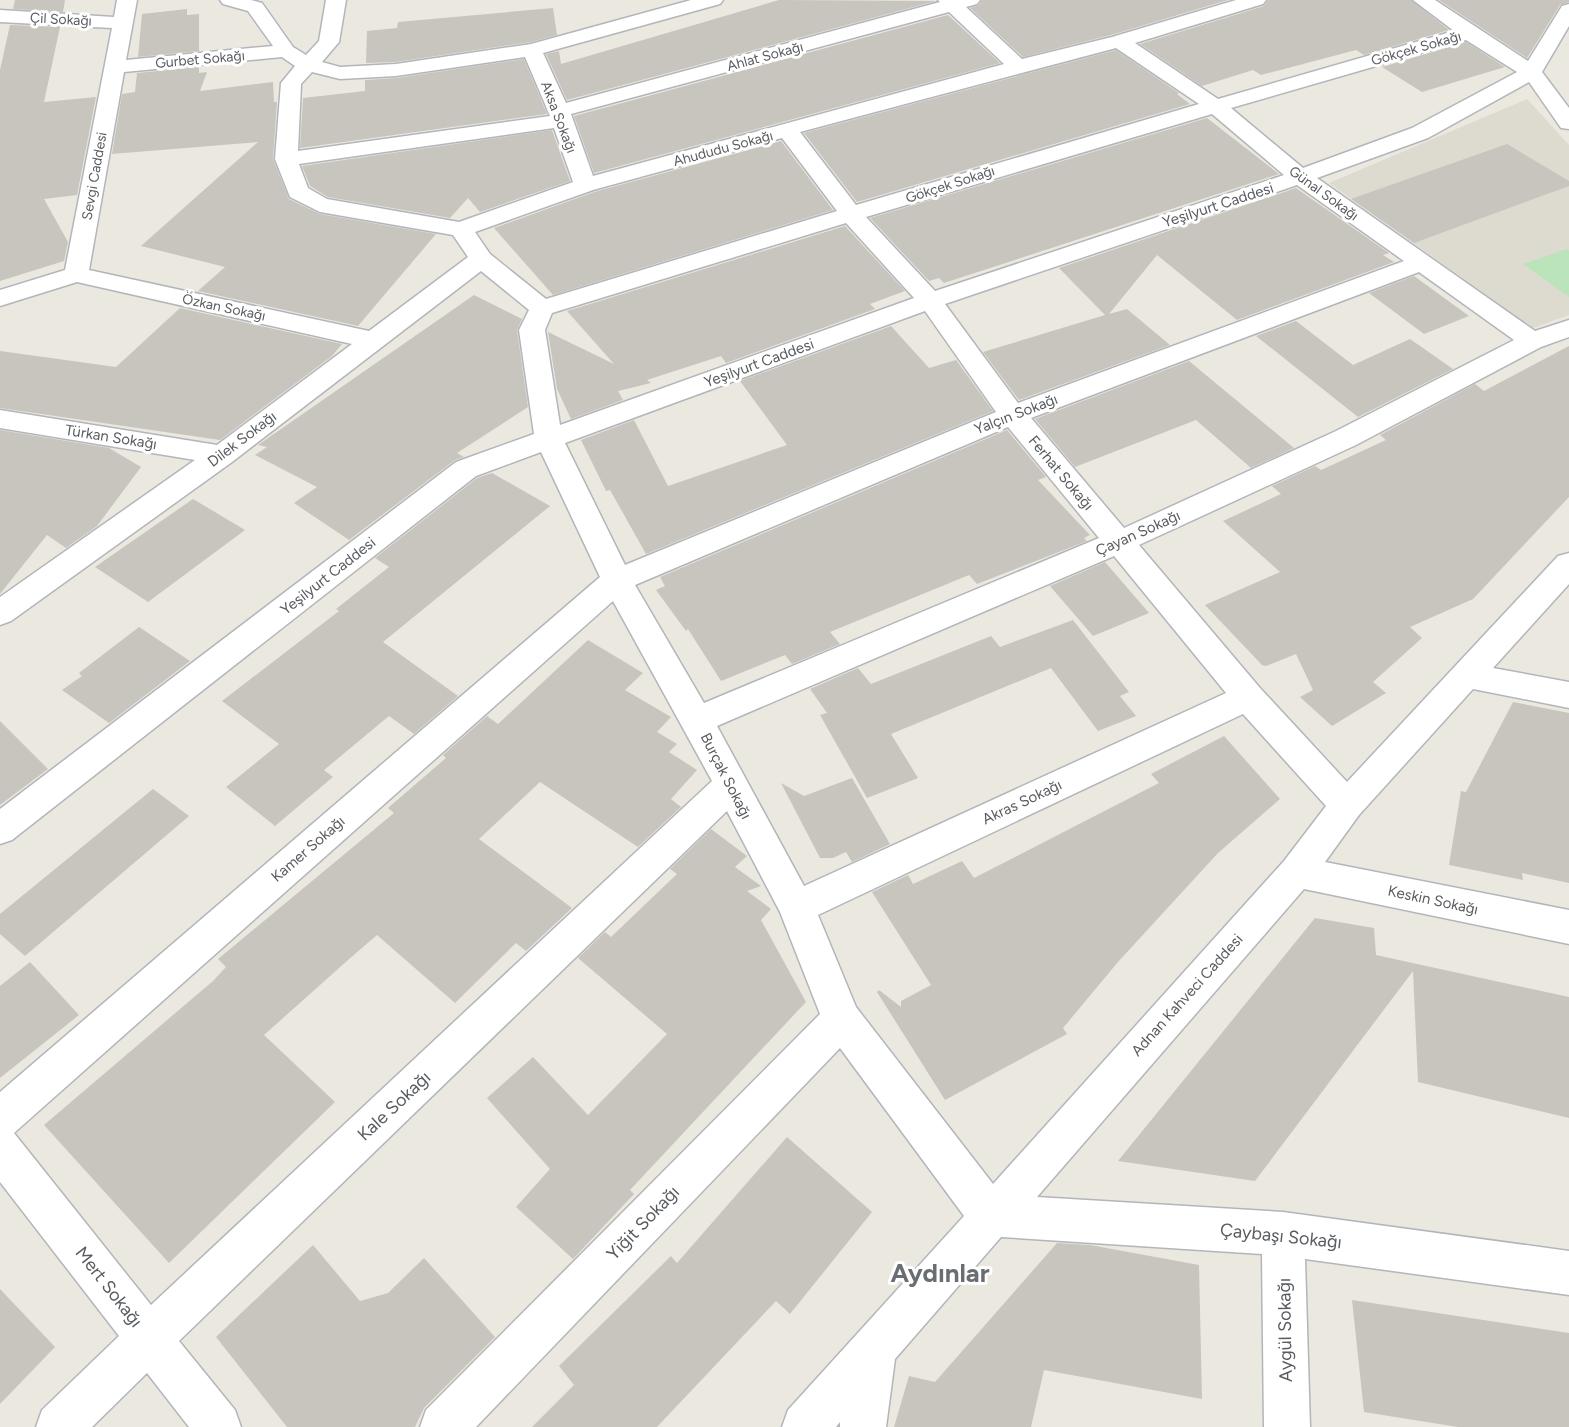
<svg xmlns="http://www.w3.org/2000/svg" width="1569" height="1427" font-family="Figtree,sans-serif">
  <rect width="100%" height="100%" fill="#ebe8df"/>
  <path fill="#dddad0" d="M1527 99 1569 145V315L1533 328 1329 183Z"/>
  <path fill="#bce4bb" d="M1567 249 1569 251V297L1523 264Z"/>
  <g fill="#c8c5be">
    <path d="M15 0H65L63 12 13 9Z"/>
    <path d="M779 0 936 1 567 100 546 54 559 51 561 64Z"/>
    <path d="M982 0H1228L1111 35 1023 57 970 8 979 5Z"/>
    <path d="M1268 0H1411L1449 30 1364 55 1356 50 1261 75 1253 70 1202 86 1140 44 1264 6Z"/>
    <path d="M1439 0H1569V2L1560 5 1527 58Z"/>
    <path d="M553 8 557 35 531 42 396 62 366 63 367 31 397 28 398 22Z"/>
    <path d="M187 9V15L199 14V51L138 57 142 14Z"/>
    <path d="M948 15 1000 63 594 173 574 116Z"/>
    <path d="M10 25 60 27 44 102 96 97 77 195 44 199 68 242 64 261 0 281V70Z"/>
    <path d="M1466 42 1505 67 1422 92 1382 67Z"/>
    <path d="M1116 50 1179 93 1177 94 1190 104 857 202 804 133Z"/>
    <path d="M524 59 547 114 300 148 303 98 365 91V80L396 78Z"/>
    <path d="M199 67V73L207 72 200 91 273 82 274 102H277L273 159 289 199 320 214 436 234 358 326 198 291 225 267 141 246 258 142 112 154 122 94 135 92 137 73Z"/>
    <path d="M1207 118 1279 174 944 283 939 278 929 281 870 218Z"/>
    <path d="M552 130 570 181 480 212 468 198 450 218 328 197 310 186 302 166Z"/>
    <path d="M781 141 833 210 553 295 494 228 594 192Z"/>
    <path d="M1507 144 1569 181V186L1414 243 1351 199Z"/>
    <path d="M1296 188 1389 253 1383 255 1394 262 1237 320 1157 255 1109 314 1127 309 1170 345 1019 400 983 352 1105 315 1059 268Z"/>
    <path d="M845 226 905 291 870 304 875 309 726 363 721 356 647 380 651 383 618 391 623 400 571 419 557 389 548 332 614 364 567 311Z"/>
    <path d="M1414 276 1469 316 1424 334 1369 293Z"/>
    <path d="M474 295 522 319 517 330 528 407 457 453 464 457 455 460 349 540 294 503 317 487 255 455 267 447 258 445Z"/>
    <path d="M180 308 342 344 332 356 220 440 0 408V351L116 367Z"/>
    <path d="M1296 321 1353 365 1410 339 1453 369 1358 417 1256 336Z"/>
    <path d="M891 326 929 368 956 360 993 411 646 554 610 490 606 491 581 440 634 420 668 486 787 445 740 381Z"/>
    <path d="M1569 346V497L1473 599 1410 627 1422 638 1373 682 1386 693 1332 726 1300 697 1313 690 1296 654 1266 666 1262 665 1205 605 1280 572 1223 521 1281 494 1272 486 1315 466 1321 470 1386 440 1380 435 1475 384 1484 391Z"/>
    <path d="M1189 361 1294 448 1251 468 1196 420 1075 467 1035 419Z"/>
    <path d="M0 430 109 448 141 467 97 526 66 548 47 535 0 594Z"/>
    <path d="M1007 430 1046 477 1038 480 1090 535 1084 538 1087 541 977 584 969 575 830 632 840 644 792 664 785 655 721 681 688 629 686 631 656 590 665 586 660 577Z"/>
    <path d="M492 473 550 506 383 642 458 696 414 734 389 716 324 770 333 777 275 826 226 787 279 744 222 701 339 611 336 609 389 567 375 558 477 478Z"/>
    <path d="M193 499 245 530 148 602 95 567Z"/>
    <path d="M1105 562 1149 613 1093 636 1050 586Z"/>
    <path d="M1073 620 1129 692 1120 696 1136 716 1098 731 1051 668 891 734 918 778 867 798 820 715 827 713 810 689 858 668 871 684 991 636 1000 647Z"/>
    <path d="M139 627 190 661 109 723 62 690 82 676 79 673Z"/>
    <path d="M588 640 643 673 625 690 671 717 657 732 677 744 669 752 697 770 671 799 681 807 638 847 540 782 479 839 572 908 526 951 516 943 455 1003 377 935 348 960 264 1035 335 1102 169 1263 44 1125 213 981 226 967 218 959 394 813 388 808 446 758 443 755 487 716 498 724Z"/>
    <path d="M1513 702 1569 713V883L1522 873 1523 880 1449 865 1461 791 1466 792Z"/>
    <path d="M0 721 48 769 0 805Z"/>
    <path d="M1224 736 1280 799 1218 853 1118 962 1063 1028 1067 1034 945 1100 877 992 879 990 901 1007V1001L931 985 872 892 908 875 913 884 962 861 974 878 1159 783 1151 774Z"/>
    <path d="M852 778 890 844 852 862 846 852 833 858H820L781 783 804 796Z"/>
    <path d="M153 789 189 816 25 956 0 934V914Z"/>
    <path d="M711 829 747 856 735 867 761 886 747 891 771 909 761 920 806 1002 630 1190 634 1194 573 1259 516 1207 550 1169 487 1098 533 1057 588 1115 667 1034 578 958 605 932 611 937 677 874 670 869Z"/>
    <path d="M1315 918 1374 928 1376 955 1569 997V1118L1418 1082 1413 971 1255 1181 1118 1161Z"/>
    <path d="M30 962 79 1015 0 1078V986Z"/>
    <path d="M787 1137 872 1212 790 1314 776 1301 657 1427H532L574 1385 559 1366 671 1256 677 1263Z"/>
    <path d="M1057 1243 1090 1245 1199 1265 1202 1399 1044 1370 1031 1427H894L909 1376 935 1382Z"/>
    <path d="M313 1245 360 1301 388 1293 424 1258 495 1337 424 1408 415 1427H287L216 1337Z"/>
    <path d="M0 1289 55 1347 0 1404Z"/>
    <path d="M1352 1300 1569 1333V1427H1458L1364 1412Z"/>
  </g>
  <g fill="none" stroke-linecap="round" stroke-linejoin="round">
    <g stroke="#b2b6ba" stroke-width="3">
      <path id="minor" d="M117 0H137L126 60 273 46 248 11 223 4 220 0H251L262 3 293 47 306 55 319 41 326 0H346L339 42 322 62 340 67 396 64 531 44 691 0H723L720 4 543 53 566 103 940 2 938 0H980L977 4 966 7 1022 59 1112 37 1236 0H1266L1263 4 1135 43 1218 99 1454 31 1413 0H1435L1528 61 1562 6 1569 4V26L1542 72 1569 108V129L1561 128 1529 82 1428 138 1317 178 1535 331 1569 320V337L1541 347 1356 445 1139 545 1260 688 1347 782 1558 556 1569 553V584L1493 668 1569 682V708L1473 689 1359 815 1325 862 1569 910V944L1304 889 1037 1197 1283 1212 1569 1251V1295L1305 1259 1310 1427H1264L1262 1254 1001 1237 895 1359 886 1427H840V1422L836 1427H782L788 1410 964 1216 840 1048 476 1427H420L426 1410 820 1014 780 912 727 811 179 1341 235 1410 241 1427H189L147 1373 92 1427H36L42 1410 119 1336 0 1182V1092L600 577 541 452 476 476 12 840 0 844V809L456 462 534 434 519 330 529 310 481 271 232 462 11 621 0 625V597L195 460 0 428V410L217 445 352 344 77 282 0 306V290L65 270 112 28 0 22V10L114 17ZM949 12 1004 64 593 176 571 114ZM1466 40 1517 72 1412 128 1303 168 1231 108ZM1116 48 1199 104 856 205 800 132ZM282 57 295 66 281 83 275 159 290 197 320 212 453 235 468 257 369 331 89 270 124 72ZM525 57 550 116 298 151 301 84 312 72 340 79 396 76ZM1212 114 1284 175 935 291 866 217ZM554 128 573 182 459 222 327 199 308 188 299 164ZM782 138 837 211 546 299 490 254 475 232 593 190ZM1297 185 1404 261 1018 403 945 304ZM846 223 914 298 560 425 545 330 552 313ZM1419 272 1514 340 1336 431 1124 528 1031 418ZM925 311 996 412 625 565 565 443ZM1008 427 1099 538 704 703 635 585ZM1114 556 1226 693 804 886 717 726ZM613 601 712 781 151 1305 14 1133ZM1243 714 1326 806 1284 861 993 1184 856 1007 818 915Z"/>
    </g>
    <use href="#minor" fill="#fff" fill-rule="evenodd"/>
  </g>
  <g text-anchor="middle" stroke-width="6" stroke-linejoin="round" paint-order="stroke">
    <g font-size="14" fill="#585c60" stroke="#fff">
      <text transform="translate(61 19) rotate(3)" y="5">Çil Sokağı</text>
      <text transform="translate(1416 48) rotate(-16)" y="5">Gökçek Sokağı</text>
      <text transform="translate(765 56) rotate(-15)" y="5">Ahlat Sokağı</text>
      <text transform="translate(200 59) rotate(-5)" y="5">Gurbet Sokağı</text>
      <text transform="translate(559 117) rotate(69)" y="5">Aksa Sokağı</text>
      <text transform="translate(723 148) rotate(-15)" y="5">Ahududu Sokağı</text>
      <text transform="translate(94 176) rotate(-80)" y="5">Sevgi Caddesi</text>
      <text transform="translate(950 184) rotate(-18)" y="5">Gökçek Sokağı</text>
      <text transform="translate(1324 193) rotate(36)" y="5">Günal Sokağı</text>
      <text transform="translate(224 307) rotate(12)" y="5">Özkan Sokağı</text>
    </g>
    <g font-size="15" fill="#585c60" stroke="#fff">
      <text transform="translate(1218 205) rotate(-18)" y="5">Yeşilyurt Caddesi</text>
      <text transform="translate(759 363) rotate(-20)" y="5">Yeşilyurt Caddesi</text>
      <text transform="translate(1016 414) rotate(-21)" y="5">Yalçın Sokağı</text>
      <text transform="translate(111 437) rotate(9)" y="5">Türkan Sokağı</text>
      <text transform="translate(242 439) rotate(-37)" y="5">Dilek Sokağı</text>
      <text transform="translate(1061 473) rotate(50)" y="5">Ferhat Sokağı</text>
      <text transform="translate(1138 533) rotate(-24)" y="5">Çayan Sokağı</text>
      <text transform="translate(328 576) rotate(-38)" y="5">Yeşilyurt Caddesi</text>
      <text transform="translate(726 776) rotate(63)" y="5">Burçak Sokağı</text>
      <text transform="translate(1022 802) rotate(-25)" y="5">Akras Sokağı</text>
      <text transform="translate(308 849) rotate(-41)" y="5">Kamer Sokağı</text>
      <text transform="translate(1433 900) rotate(12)" y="5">Keskin Sokağı</text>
      <text transform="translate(1187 995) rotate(-48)" y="5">Adnan Kahveci Caddesi</text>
    </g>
    <g font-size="18" fill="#585c60" stroke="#fff">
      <text transform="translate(394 1106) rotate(-43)" y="6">Kale Sokağı</text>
      <text transform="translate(643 1223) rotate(-46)" y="6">Yiğit Sokağı</text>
      <text transform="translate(1281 1236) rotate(6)" y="6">Çaybaşı Sokağı</text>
      <text transform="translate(109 1287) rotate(52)" y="6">Mert Sokağı</text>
      <text transform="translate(1285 1330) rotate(-91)" y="6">Aygül Sokağı</text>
    </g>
    <g font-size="26" font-weight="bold" fill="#696e72" stroke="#fff">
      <text x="940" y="1282">Aydınlar</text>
    </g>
  </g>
</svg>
